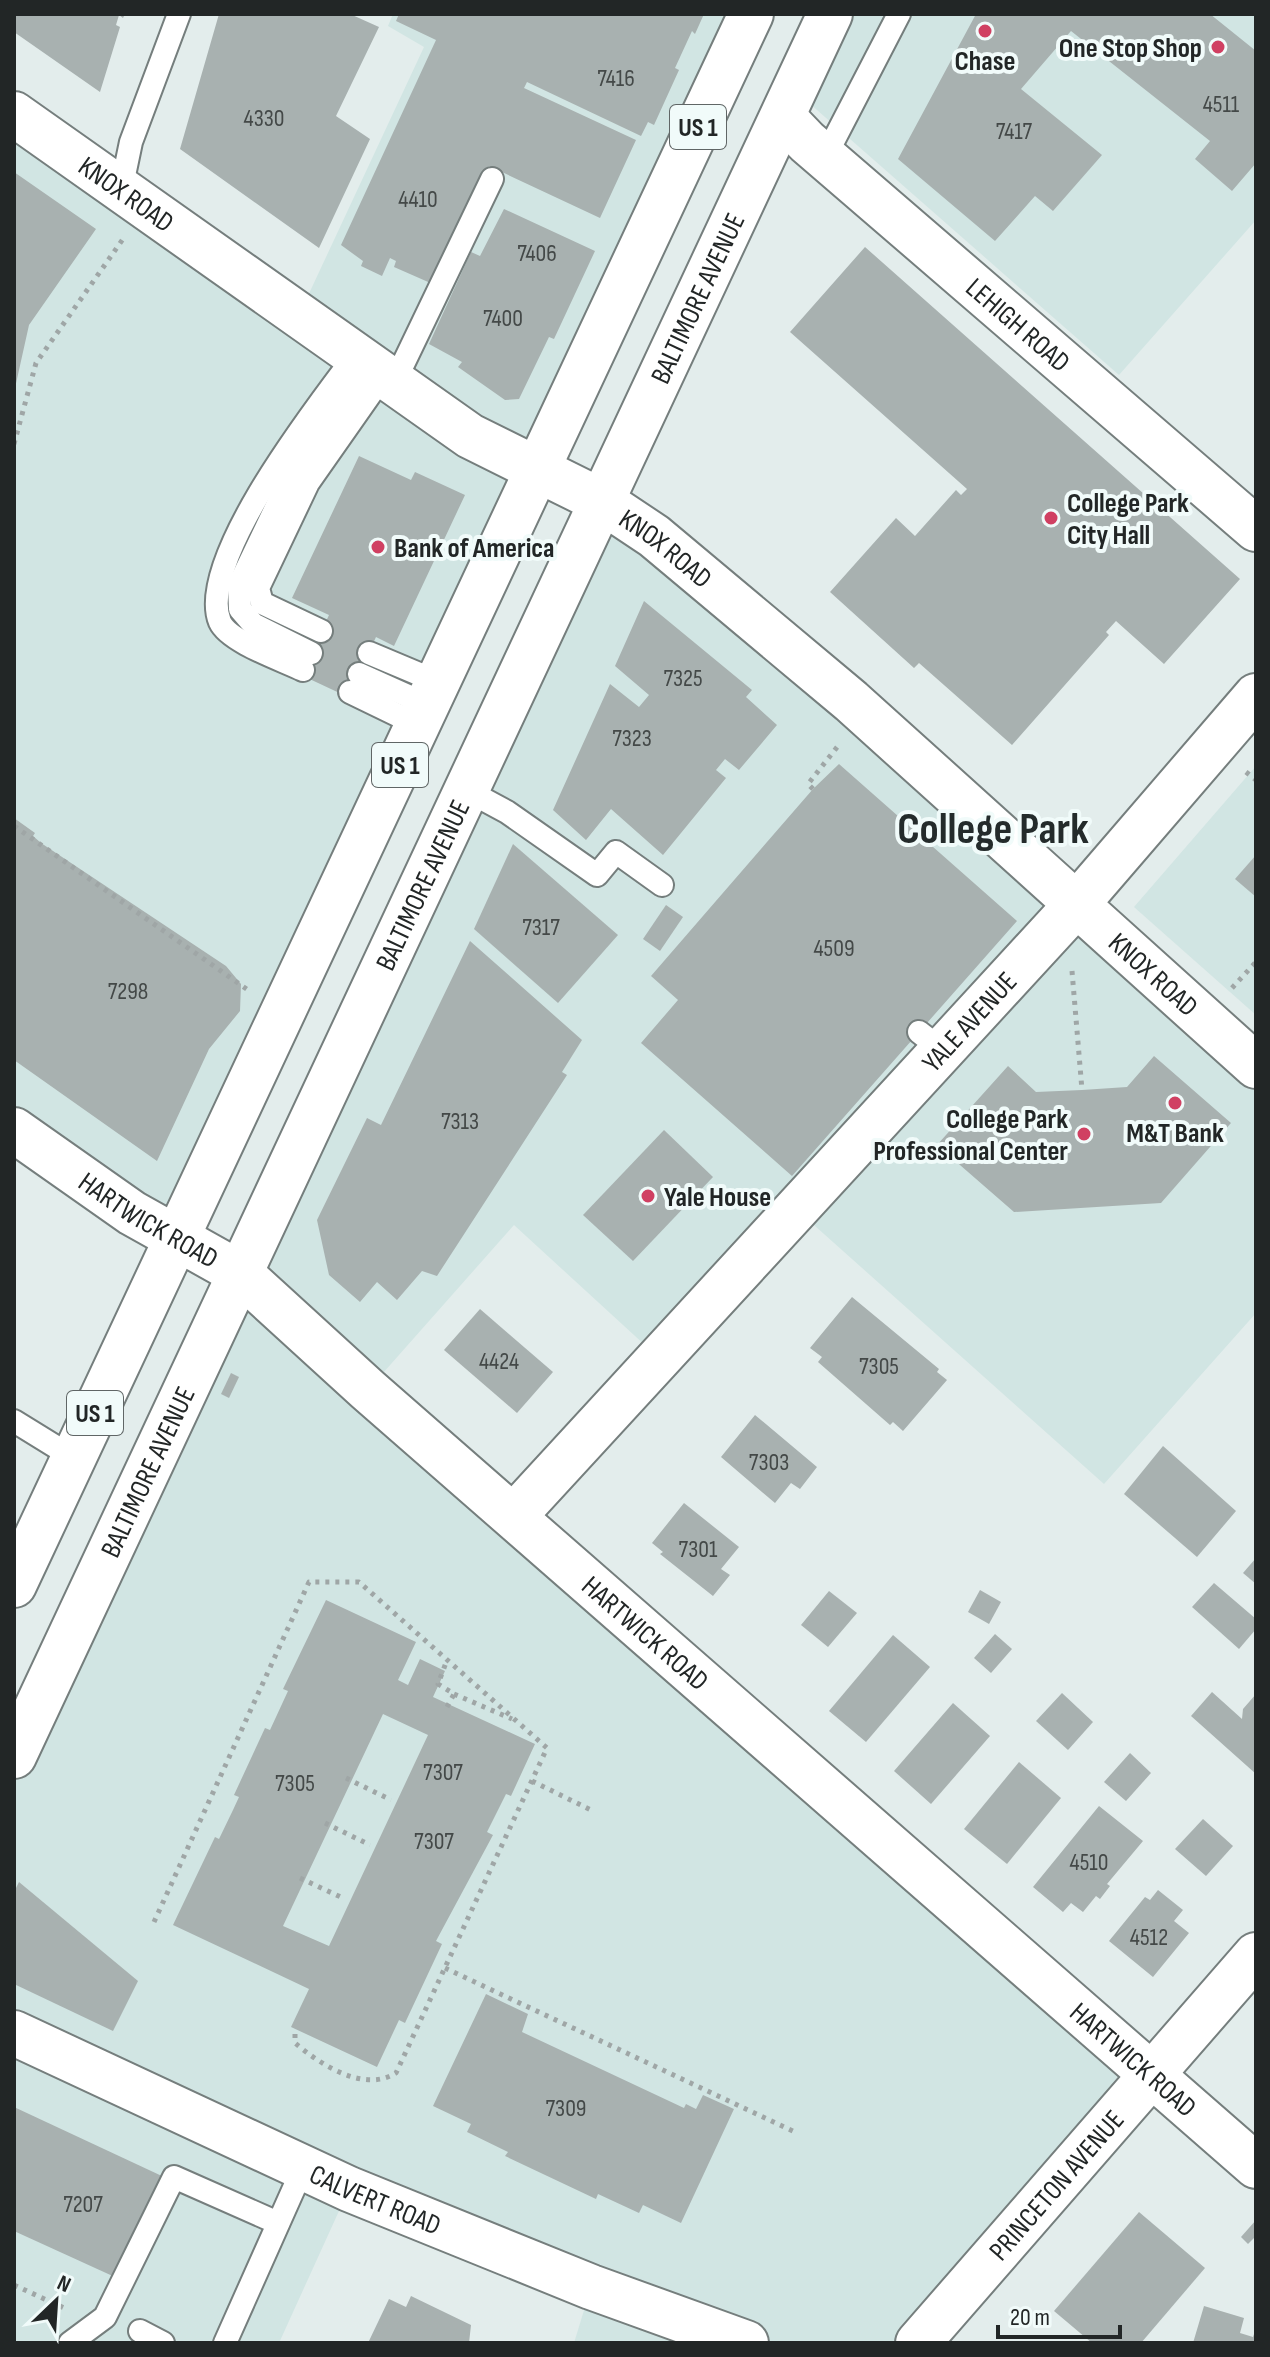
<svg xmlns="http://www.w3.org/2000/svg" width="1270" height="2357" font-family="'Sofia Sans Condensed',sans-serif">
  <rect width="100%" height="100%" fill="#e3edec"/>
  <g fill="#d1e5e3">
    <path d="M393 14H751L175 1240 14 1128V114L299 315 424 47 388 26Z"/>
    <path d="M851 14H1256V220L1119 375 809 103Z"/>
    <path d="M603 502 1256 1066V1313L1104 1484 796 1209 659 1358 514 1225 368 1390 1153 2074 918 2343H746L349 2189 279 2343H14V1756Z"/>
    <path d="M1256 766V1015L1134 907Z"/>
    <path d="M585 2307 681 2343H574Z"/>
  </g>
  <g fill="#a8b1b0" fill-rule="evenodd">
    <path d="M14 14H125L123 18 119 15 116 25 120 27 100 92 14 32Z"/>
    <path d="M219 14H350L379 27 336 116 370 139 319 248 180 149Z"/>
    <path d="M399 14H704L695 34 692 31 675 68 679 70 654 125 648 122 641 136 527 82 524 88 636 140 600 218 489 166 435 285 394 267 396 261 390 258 382 276 361 266 363 261 341 245 436 40 396 21Z"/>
    <path d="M976 14H1210L1256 51V163L1232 191 1195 159 1210 141 1071 31 1021 89 1102 155 1053 211 1035 196 995 241 898 159Z"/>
    <path d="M14 172 96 229 29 325 15 388Z"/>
    <path d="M504 209 595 251 554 339 549 337 519 399 505 400 458 367 462 362 429 344 471 252 480 256Z"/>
    <path d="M865 247 1240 579 1164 664 1116 621 1106 632 1109 635 1012 745 919 663 914 668 830 592 896 518 915 536 956 490 961 495 967 489 790 332Z"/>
    <path d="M359 456 411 480 415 472 465 495 394 646 376 637 348 697 301 675 329 615 292 598Z"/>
    <path d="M644 601 752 690 746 697 777 725 739 770 725 759 716 770 726 778 663 855 611 809 586 840 553 810 610 684 639 707 649 695 615 666Z"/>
    <path d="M839 764 1017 921 792 1176 641 1043 678 1000 651 976 813 789Z"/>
    <path d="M14 818 35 833 33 836 41 843 226 966 241 984 240 1011 209 1049 157 1161 14 1060Z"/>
    <path d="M513 844 618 935 558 1003 474 929Z"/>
    <path d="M1256 855V897L1235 879Z"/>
    <path d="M666 905 683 917 660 951 643 939Z"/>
    <path d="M470 941 582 1040 562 1072 567 1075 437 1276 422 1271 397 1300 377 1282 360 1302 329 1275 317 1220 367 1118 381 1125Z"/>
    <path d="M1154 1056 1231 1123 1161 1203 1014 1212 937 1145 1008 1066 1036 1092 1082 1090 1127 1087Z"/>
    <path d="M664 1130 713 1177 633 1261 583 1215Z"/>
    <path d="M852 1297 939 1369 937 1372 947 1380 903 1431 893 1422 890 1425 818 1362 822 1357 810 1348Z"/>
    <path d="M480 1309 553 1372 517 1413 444 1350Z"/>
    <path d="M231 1373 239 1377 229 1398 221 1394Z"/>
    <path d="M755 1415 817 1467 800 1489 791 1483 775 1503 721 1457Z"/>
    <path d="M1163 1446 1236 1511 1197 1557 1124 1494Z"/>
    <path d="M684 1503 739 1547 721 1569 730 1575 713 1596 660 1554 663 1552 652 1543Z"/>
    <path d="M1256 1558V1584L1243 1573Z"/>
    <path d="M1214 1583 1256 1619V1629L1239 1649 1192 1607Z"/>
    <path d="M980 1590 1001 1602 989 1624 968 1612Z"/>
    <path d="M829 1591 857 1613 828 1647 801 1625Z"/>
    <path d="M326 1600 416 1642 398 1680 408 1685 420 1659 445 1671 433 1697 535 1744 511 1796 506 1794 487 1832 493 1835 436 1941 442 1944 405 2023 399 2020 377 2067 291 2027 309 1989 173 1925 215 1837 219 1839 233 1810 239 1797 234 1795 265 1728 270 1730 288 1691 283 1689ZM383 1714 428 1735 329 1946 283 1926Z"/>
    <path d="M995 1634 1012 1649 991 1673 974 1658Z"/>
    <path d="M893 1635 930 1667 866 1742 829 1711Z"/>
    <path d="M1212 1692 1242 1719 1243 1709 1256 1694V1774L1191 1716Z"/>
    <path d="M1062 1693 1093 1722 1068 1750 1036 1721Z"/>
    <path d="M953 1703 990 1736 931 1804 894 1771Z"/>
    <path d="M1130 1753 1151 1773 1126 1801 1104 1782Z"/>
    <path d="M1019 1762 1061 1798 1007 1864 964 1829Z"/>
    <path d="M1099 1806 1143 1841 1107 1884 1110 1886 1100 1899 1096 1896 1083 1912 1071 1903 1063 1912 1033 1887Z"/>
    <path d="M1203 1819 1233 1846 1206 1876 1175 1849Z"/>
    <path d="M19 1882 138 1981 113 2031 14 1984V1892Z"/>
    <path d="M1158 1890 1183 1910 1174 1921 1189 1933 1153 1977 1109 1941 1145 1897 1150 1900Z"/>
    <path d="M486 1994 528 2014 522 2032 684 2108 686 2104 696 2109 703 2095 734 2109 681 2223 643 2205 639 2213 598 2194 596 2199 505 2156 508 2152 467 2132 471 2124 433 2106Z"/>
    <path d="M14 2107 164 2177 117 2278 14 2231Z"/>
    <path d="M1139 2212 1205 2268 1141 2343H1092L1054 2311Z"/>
    <path d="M1256 2220V2236L1248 2244 1241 2237Z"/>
    <path d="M411 2296 471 2325 469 2343H368L389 2299 406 2307Z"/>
    <path d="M1204 2306 1244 2318 1240 2333 1253 2337 1256 2328V2343H1193Z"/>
  </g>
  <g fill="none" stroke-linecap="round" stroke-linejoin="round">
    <g stroke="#757e7d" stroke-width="26">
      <g id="service">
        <path d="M825 157 899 14"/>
        <path d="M121 190 131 142 179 14"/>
        <path d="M394 383 492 179"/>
        <path d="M321 631 262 603 258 588 308 483 383 376"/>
        <path d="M311 653 253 624 240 609 239 585 296 466 371 366"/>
        <path d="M369 653 438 682"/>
        <path d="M303 670C283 660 229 642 220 622 195 562 319 404 355 356"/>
        <path d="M359 674 428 705"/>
        <path d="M350 692 418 725"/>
        <path d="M468 791 507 812 597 875 616 852 662 885"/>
        <path d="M919 1032 942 1050"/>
        <path d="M14 1421 74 1458"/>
        <path d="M140 2331 163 2343"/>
        <path d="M70 2343 105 2317 174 2177 278 2223"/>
        <path d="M225 2343 303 2168"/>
      </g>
    </g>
    <g stroke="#757e7d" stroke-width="48">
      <g id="minor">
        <path id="s1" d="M783 117 807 142 1256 529"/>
        <path id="s2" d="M603 502 654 536 851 701 1256 1066"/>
        <path id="s3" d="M14 1130 132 1213 241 1274 368 1390 1256 2166"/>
        <path id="s4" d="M514 1516 1076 905 1256 696"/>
        <path id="s5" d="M14 2033 349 2189 591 2287 746 2343"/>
        <path id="s6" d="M918 2343 1256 1955"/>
      </g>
    </g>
    <g stroke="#757e7d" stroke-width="48">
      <g id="tertiary">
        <path id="s7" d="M14 114 470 436 603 502"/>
      </g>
    </g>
    <g stroke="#757e7d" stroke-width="48">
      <g id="primary">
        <path d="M14 1585 751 14"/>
        <path id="s8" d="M14 1756 830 14"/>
      </g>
    </g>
    <g stroke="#9fa6a6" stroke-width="5" stroke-dasharray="4 6" stroke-linecap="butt">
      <path d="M14 444 36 363 123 239"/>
      <path d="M1246 772 1256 780"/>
      <path d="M813 789 808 784 838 746"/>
      <path d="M14 826 248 990"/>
      <path d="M1072 971 1082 1090"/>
      <path d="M1232 988 1256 962"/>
      <path d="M454 1694 512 1719"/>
      <path d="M447 1707 454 1694 438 1684 447 1660"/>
      <path d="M346 1778 391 1800"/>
      <path d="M532 1781 593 1811"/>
      <path d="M325 1823 370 1845"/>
      <path d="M300 1878 345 1899"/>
      <path d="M154 1922 309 1582H359L547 1748 396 2073C364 2093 321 2065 295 2043V2034"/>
      <path d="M445 1968 795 2132"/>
      <path d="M14 2285 64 2308"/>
    </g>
    <use href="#service" stroke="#fff" stroke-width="22"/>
    <use href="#minor" stroke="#fff" stroke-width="44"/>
    <use href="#tertiary" stroke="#fff" stroke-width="44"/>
    <use href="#primary" stroke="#fff" stroke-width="44"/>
  </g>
  <g fill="#d04062" stroke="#f1fbfa" stroke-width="3">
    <circle cx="985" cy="31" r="8"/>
    <circle cx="1218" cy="47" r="8"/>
    <circle cx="1051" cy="518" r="8"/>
    <circle cx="378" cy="547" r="8"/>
    <circle cx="1175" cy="1103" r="8"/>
    <circle cx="1084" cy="1134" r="8"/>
    <circle cx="648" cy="1196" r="8"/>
  </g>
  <g text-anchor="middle" stroke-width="8" stroke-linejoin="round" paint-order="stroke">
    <g font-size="24" fill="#444948">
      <text x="616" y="86">7416</text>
      <text x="1221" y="112">4511</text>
      <text x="264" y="126">4330</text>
      <text x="1014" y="139">7417</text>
      <text x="418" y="207">4410</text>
      <text x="537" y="261">7406</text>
      <text x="503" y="326">7400</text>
      <text x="683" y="686">7325</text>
      <text x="632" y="746">7323</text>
      <text x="541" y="935">7317</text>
      <text x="834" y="956">4509</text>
      <text x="128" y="999">7298</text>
      <text x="460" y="1129">7313</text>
      <text x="499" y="1369">4424</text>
      <text x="879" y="1374">7305</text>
      <text x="769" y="1470">7303</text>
      <text x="698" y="1557">7301</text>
      <text x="443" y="1780">7307</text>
      <text x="295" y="1791">7305</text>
      <text x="434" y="1849">7307</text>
      <text x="1089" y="1870">4510</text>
      <text x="1149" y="1945">4512</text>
      <text x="566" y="2116">7309</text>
      <text x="83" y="2212">7207</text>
    </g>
    <g fill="#f1fbfa" stroke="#606666" stroke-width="2">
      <rect x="670" y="105" width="56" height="44" rx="6"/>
      <rect x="372" y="743" width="56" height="44" rx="6"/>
      <rect x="67" y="1391" width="56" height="44" rx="6"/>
    </g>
    <g font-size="26" font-weight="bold" fill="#222626">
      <text x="698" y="136">US 1</text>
      <text x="400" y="774">US 1</text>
      <text x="95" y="1422">US 1</text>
    </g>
    <g font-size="28" font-weight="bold" fill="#222626" stroke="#f1fbfa" text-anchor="start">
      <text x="1202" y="57" text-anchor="end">One Stop Shop</text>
      <text x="985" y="70" text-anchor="middle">Chase</text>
      <text x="1067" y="512">College Park<tspan x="1067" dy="32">City Hall</tspan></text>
      <text x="394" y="557">Bank of America</text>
      <text x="1068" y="1128" text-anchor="end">College Park<tspan x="1068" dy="32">Professional Center</tspan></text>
      <text x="1175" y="1142" text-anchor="middle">M&amp;T Bank</text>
      <text x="664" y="1206">Yale House</text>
    </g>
    <g font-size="28" fill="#222626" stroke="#f1fbfa">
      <text dy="10" stroke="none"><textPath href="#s7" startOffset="138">KNOX ROAD</textPath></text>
      <text dy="10" stroke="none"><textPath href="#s8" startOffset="1610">BALTIMORE AVENUE</textPath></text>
      <text dy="10" stroke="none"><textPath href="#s1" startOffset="314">LEHIGH ROAD</textPath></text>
      <text dy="10" stroke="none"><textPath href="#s2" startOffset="78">KNOX ROAD</textPath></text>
      <text dy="10" stroke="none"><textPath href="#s8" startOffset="962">BALTIMORE AVENUE</textPath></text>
      <text dy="10" stroke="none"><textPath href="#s2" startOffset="726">KNOX ROAD</textPath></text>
      <text dy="10" stroke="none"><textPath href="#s4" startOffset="672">YALE AVENUE</textPath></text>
      <text dy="10" stroke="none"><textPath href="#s3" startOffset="162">HARTWICK ROAD</textPath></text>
      <text dy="10" stroke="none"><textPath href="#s8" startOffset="314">BALTIMORE AVENUE</textPath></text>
      <text dy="10" stroke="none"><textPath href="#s3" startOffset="810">HARTWICK ROAD</textPath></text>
      <text dy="10" stroke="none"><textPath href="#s3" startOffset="1458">HARTWICK ROAD</textPath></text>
      <text dy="10" stroke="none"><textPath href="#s6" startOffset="210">PRINCETON AVENUE</textPath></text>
      <text dy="10" stroke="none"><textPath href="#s5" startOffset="398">CALVERT ROAD</textPath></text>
    </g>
    <g font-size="44" font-weight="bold" fill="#242b2b" stroke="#f1fbfa">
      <text x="993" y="843">College Park</text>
    </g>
  </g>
  <rect width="1270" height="2357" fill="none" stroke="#222626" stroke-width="32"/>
  <g transform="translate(56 2301) rotate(25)" stroke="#f1fbfa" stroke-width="6" paint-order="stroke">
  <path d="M0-6L14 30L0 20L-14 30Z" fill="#222626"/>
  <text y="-12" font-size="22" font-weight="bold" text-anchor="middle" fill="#222626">N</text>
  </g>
  <path d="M998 2325v12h122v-12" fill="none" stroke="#222626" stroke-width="4"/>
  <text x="1010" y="2325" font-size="24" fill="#222626" stroke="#f1fbfa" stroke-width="6" paint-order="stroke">20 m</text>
</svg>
